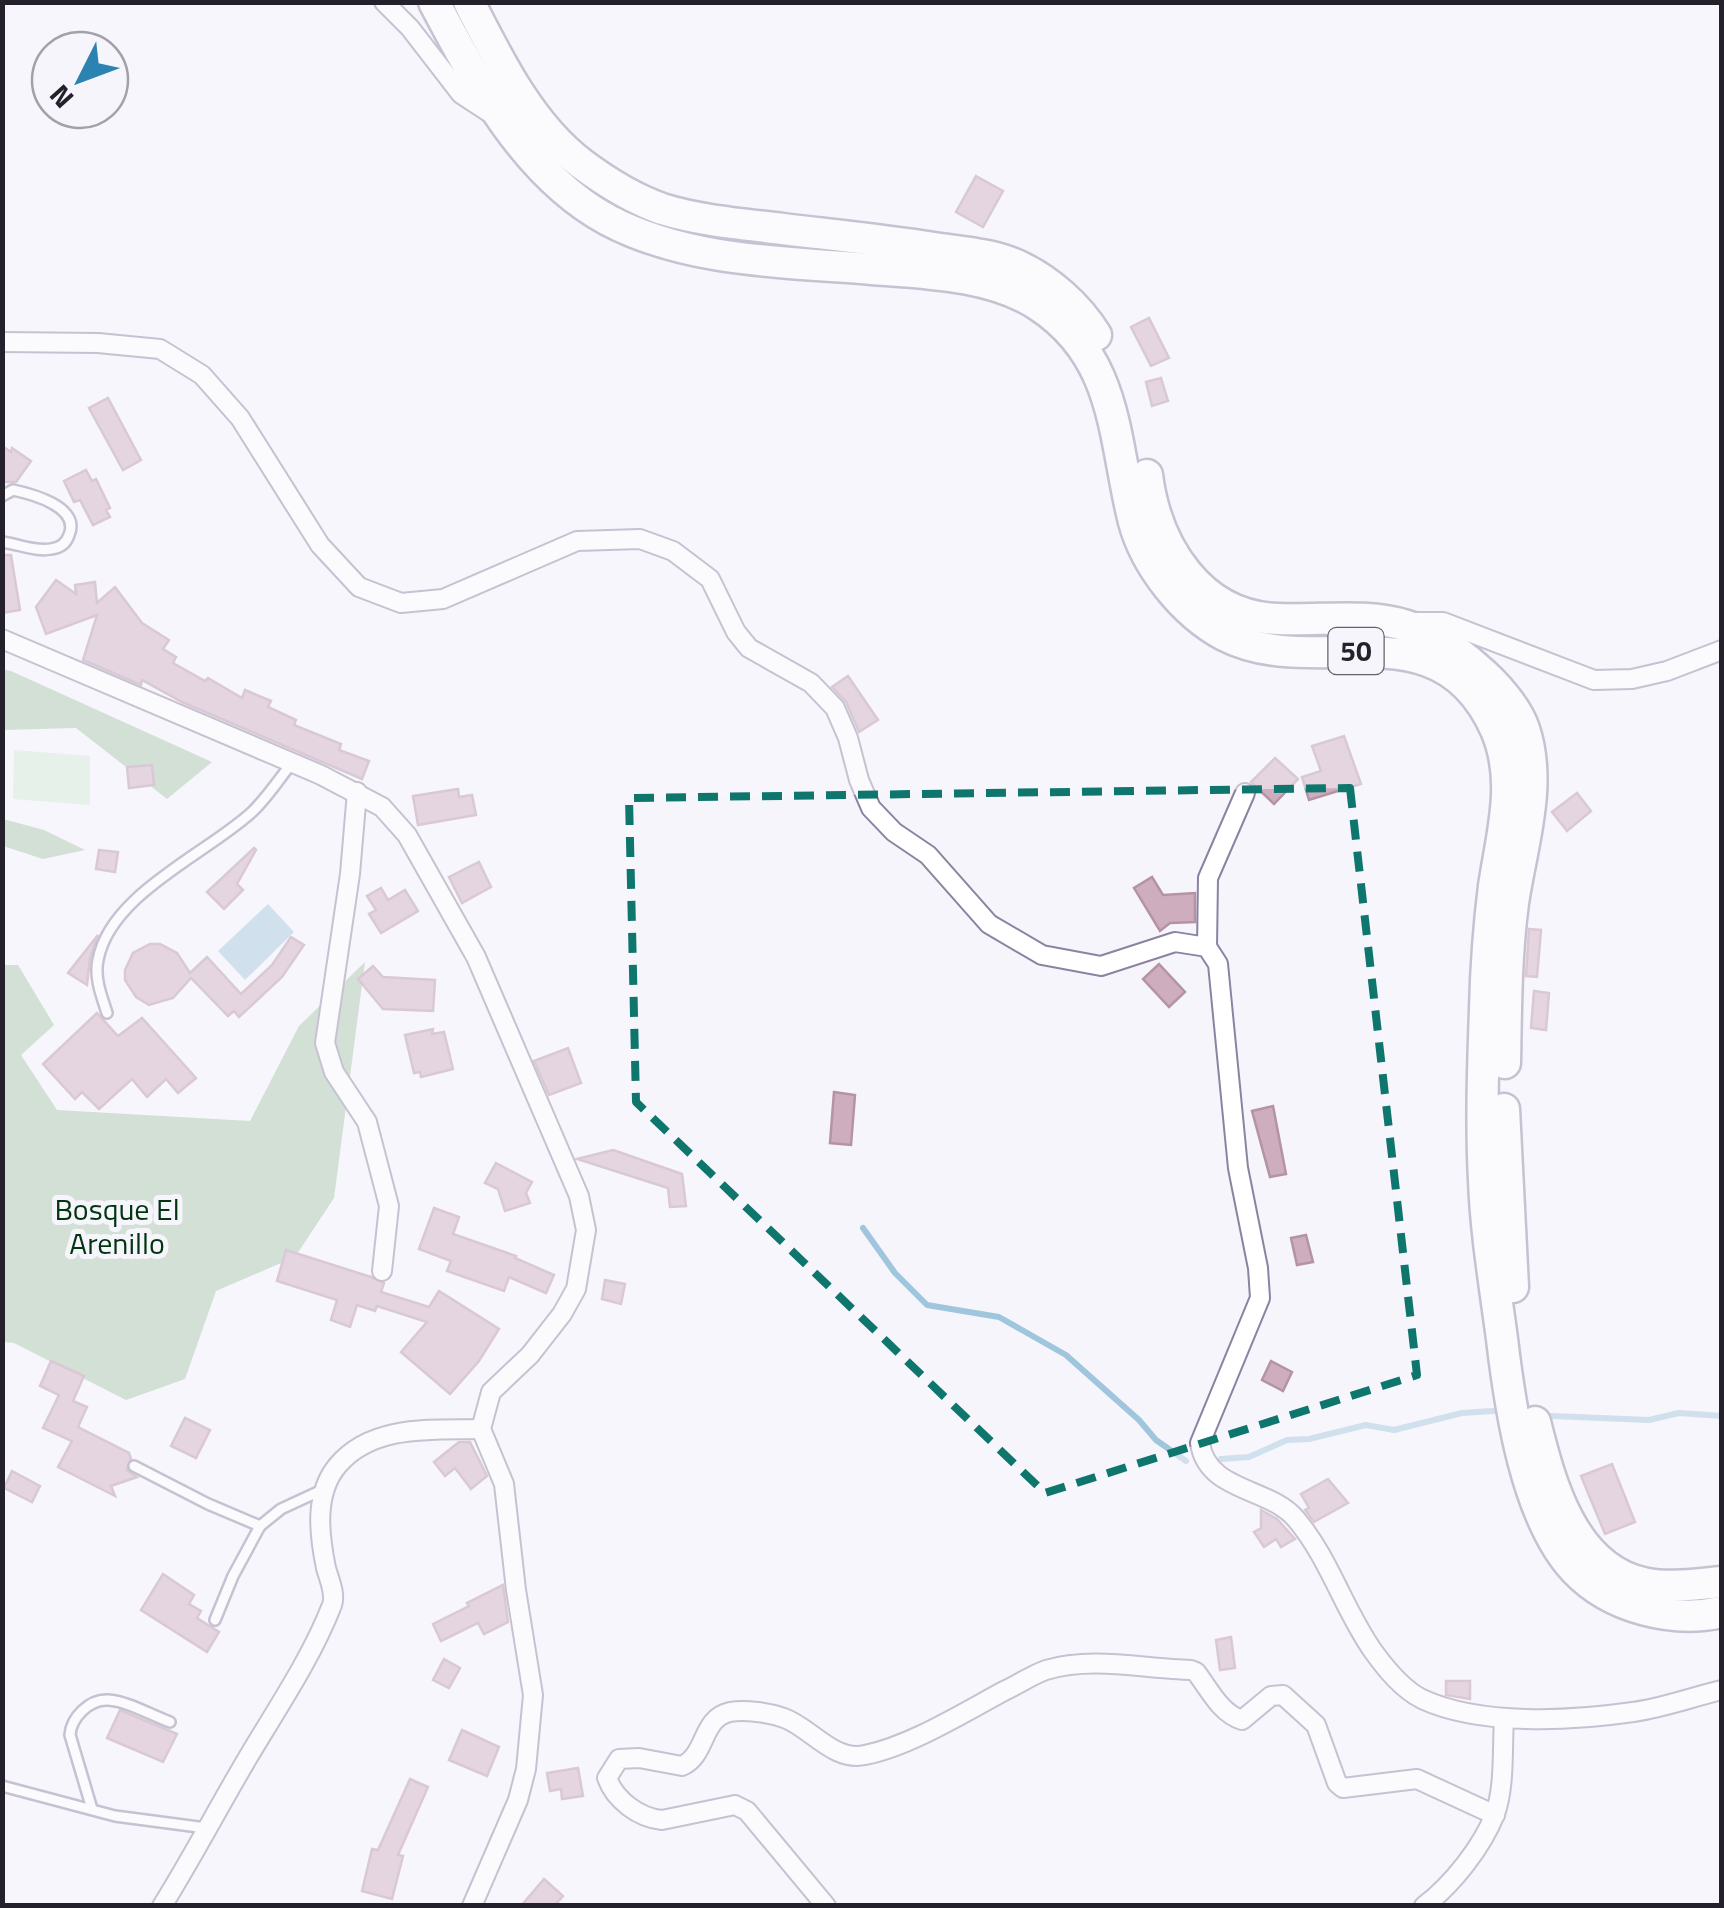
<svg xmlns="http://www.w3.org/2000/svg" width="1724" height="1908" font-family="'Titillium Web',sans-serif">
  <rect width="100%" height="100%" fill="#f7f5fc"/>
  <path fill="#cfebd2" d="M14 750 90 756V805L13 799Z"/>
  <g fill="#a6c5a9">
    <path d="M2 669 11 671 212 762 167 799 76 728 3 730Z"/>
    <path d="M3 819 44 830 85 850 43 859 3 846Z"/>
    <path d="M365 962 334 1198 295 1257 216 1291 185 1379 126 1400 14 1343 3 1342 2 965H18L54 1025 21 1055 57 1110 250 1121 299 1026Z"/>
  </g>
  <path fill="#9fc6dc" d="M268 904 294 932 245 980 218 951Z"/>
  <g fill="none" stroke-linecap="round" stroke-linejoin="round">
    <g stroke="#9fc6dc" stroke-width="6">
      <path d="M863 1228 895 1273 927 1305 999 1317 1066 1355 1139 1420 1156 1440 1186 1461"/>
      <path d="M1552 1416 1649 1420 1679 1413 1722 1416"/>
      <path d="M1221 1459 1249 1457 1287 1440 1309 1439 1366 1425 1394 1430 1462 1413 1493 1411"/>
    </g>
  </g>
  <g fill="#ceadbe" stroke="#b493a4" stroke-width="2.5">
    <path d="M976 176 1003 191 983 227 956 212Z"/>
    <path d="M1149 318 1169 358 1151 366 1131 327Z"/>
    <path d="M1161 378 1168 401 1152 406 1146 382Z"/>
    <path d="M108 398 141 460 123 470 89 408Z"/>
    <path d="M2 446 11 452 12 448 31 461 16 482H2Z"/>
    <path d="M86 470 92 481 96 479 110 508 106 510 110 517 93 525 80 500 74 502 64 481Z"/>
    <path d="M2 555H11L20 610 2 613Z"/>
    <path d="M56 580 76 594 75 585 95 582 97 603 115 587 142 623 169 640 163 649 176 657 173 663 205 681 208 678 242 698 245 690 271 701 268 707 296 720 294 725 341 744 339 750 369 761 362 779 182 702 142 680 141 685 83 660 97 615 46 634 36 607Z"/>
    <path d="M848 676 878 720 859 732 846 702 832 687Z"/>
    <path d="M1344 736 1361 784 1309 800 1302 777 1321 771 1312 746Z"/>
    <path d="M1275 758 1298 779 1274 804 1251 782Z"/>
    <path d="M152 765 154 785 129 788 127 767Z"/>
    <path d="M458 789 459 797 472 795 476 815 418 825 413 796Z"/>
    <path d="M1577 793 1591 811 1567 831 1552 812Z"/>
    <path d="M254 848 256 850 237 884 243 890 224 909 207 892Z"/>
    <path d="M99 850 118 852 115 872 96 869Z"/>
    <path d="M479 862 491 887 462 903 449 877Z"/>
    <path d="M1152 877 1163 895 1195 893V922L1170 923 1160 931 1134 888Z"/>
    <path d="M381 888 388 900 405 890 418 911 381 933 369 914 376 910 367 896Z"/>
    <path d="M1529 929 1541 930 1537 977 1526 976Z"/>
    <path d="M98 935 90 958 87 985 68 973Z"/>
    <path d="M291 937 304 945 282 977 239 1017 234 1011 228 1016 191 978 173 998 149 1005 136 997 125 980V970L133 953 150 944H160L177 953 190 973 207 957 241 994 272 965Z"/>
    <path d="M1159 964 1185 992 1169 1007 1143 979Z"/>
    <path d="M373 966 383 977 435 980 433 1011 383 1009 358 979Z"/>
    <path d="M1534 991 1549 993 1546 1030 1531 1028Z"/>
    <path d="M97 1013 118 1036 142 1018 196 1078 178 1093 166 1079 147 1097 132 1079 99 1109 82 1092 75 1099 43 1064Z"/>
    <path d="M433 1029 432 1034 444 1032 453 1069 421 1077 420 1072 414 1073 405 1035Z"/>
    <path d="M568 1048 581 1083 549 1095 534 1061Z"/>
    <path d="M834 1092 855 1095 851 1145 830 1143Z"/>
    <path d="M1273 1106 1286 1174 1270 1177 1252 1111Z"/>
    <path d="M613 1150 682 1174 686 1206 670 1207 668 1188 577 1159Z"/>
    <path d="M496 1163 532 1182 526 1193 530 1203 505 1211 498 1189 485 1183Z"/>
    <path d="M434 1208 459 1217 453 1234 516 1256 515 1258 554 1275 546 1293 509 1277 504 1291 447 1271 451 1261 419 1249Z"/>
    <path d="M1306 1235 1313 1262 1297 1265 1291 1238Z"/>
    <path d="M286 1250 371 1277 384 1283 381 1292 429 1307 439 1291 499 1329 479 1361 450 1394 401 1352 427 1322 377 1306 375 1311 357 1305 350 1327 331 1320 337 1300 277 1281Z"/>
    <path d="M605 1280 625 1284 621 1304 602 1299Z"/>
    <path d="M51 1361 84 1376 73 1401 87 1407 78 1427 129 1453 131 1459 127 1470 137 1477 111 1486 115 1496 58 1467 72 1441 43 1428 59 1395 40 1386Z"/>
    <path d="M1271 1361 1292 1372 1283 1391 1262 1380Z"/>
    <path d="M185 1418 210 1430 196 1458 171 1446Z"/>
    <path d="M459 1442H470L487 1476 471 1489 455 1468 445 1476 434 1462Z"/>
    <path d="M1612 1464 1635 1522 1605 1534 1581 1476Z"/>
    <path d="M12 1471 40 1486 32 1502 4 1488Z"/>
    <path d="M1328 1479 1348 1503 1314 1522 1305 1510 1309 1508 1301 1494Z"/>
    <path d="M1261 1510 1277 1519 1295 1539 1281 1547 1276 1539 1264 1547 1254 1532 1261 1528Z"/>
    <path d="M163 1574 194 1595 189 1604 201 1611 197 1618 219 1632 207 1652 141 1610Z"/>
    <path d="M503 1585 508 1622 484 1634 478 1623 441 1641 433 1624 469 1606 467 1603Z"/>
    <path d="M1231 1637 1235 1668 1220 1670 1216 1640Z"/>
    <path d="M444 1659 460 1668 449 1688 433 1680Z"/>
    <path d="M1446 1681H1470V1699L1446 1695Z"/>
    <path d="M120 1710 177 1734 163 1762 107 1738Z"/>
    <path d="M462 1730 499 1747 487 1776 449 1760Z"/>
    <path d="M578 1768 583 1796 562 1799 561 1789 550 1791 547 1773Z"/>
    <path d="M410 1779 428 1787 398 1855 403 1856 392 1899 362 1891 372 1849 378 1850Z"/>
    <path d="M544 1879 563 1896 554 1906H521Z"/>
  </g>
  <g fill="none" stroke-linecap="round" stroke-linejoin="round">
    <g stroke="#8b83a1" stroke-width="14">
      <g id="service">
        <path d="M2 496 13 490C32 494 81 507 69 535 66 544 60 548 51 549 36 552 18 544 2 542"/>
        <path d="M107 1013C102 997 94 978 98 960 110 894 208 853 252 812 267 798 279 779 292 763"/>
        <path d="M134 1466 208 1504 260 1526 281 1509 322 1490"/>
        <path d="M215 1620 233 1576 260 1526"/>
        <path d="M2 1786 115 1816 206 1828"/>
        <path d="M92 1809 70 1735C71 1718 89 1699 108 1700 127 1701 151 1715 170 1722"/>
      </g>
    </g>
    <g stroke="#8b83a1" stroke-width="22">
      <g id="minor">
        <path d="M384 2 410 28 461 94 490 113"/>
        <path d="M2 342 98 343 160 349 202 375 240 418 320 545 359 587 401 603 443 599 577 541 640 539 673 551 710 579 736 632 749 648 811 683 835 708 848 738 859 780 871 808 894 832 928 855 989 924 1042 955 1101 966 1175 942 1207 947 1218 964 1238 1168 1258 1268 1260 1298 1200 1443C1207 1492 1269 1487 1296 1519 1329 1558 1344 1610 1373 1651 1386 1669 1402 1689 1422 1699 1480 1726 1571 1721 1633 1712 1663 1708 1692 1697 1722 1690"/>
        <path d="M1413 622H1443L1594 680 1632 679 1667 671 1722 650"/>
        <path d="M2 639 321 775 382 807 407 835 476 957 579 1196 586 1230 576 1289 562 1314 530 1355 491 1392 481 1429 504 1484 516 1590 533 1695 526 1769 518 1800 472 1906"/>
        <path d="M357 792 350 874 325 1043 334 1072 367 1122 389 1206 382 1271"/>
        <path d="M1207 947 1208 878 1245 793"/>
        <path d="M162 1906C192 1858 218 1808 247 1759 276 1710 311 1659 332 1605 336 1594 329 1579 326 1568 319 1534 314 1493 338 1465 373 1424 433 1430 481 1429"/>
        <path d="M826 1906 747 1811 735 1805 662 1820C639 1818 615 1800 607 1778L619 1759 639 1758 682 1766C707 1755 701 1718 730 1712 745 1709 770 1713 784 1718 810 1727 833 1762 865 1755 910 1746 963 1713 1004 1691 1017 1685 1032 1675 1046 1670 1093 1656 1143 1669 1191 1670L1196 1672C1209 1689 1221 1714 1242 1720L1271 1696 1283 1695 1316 1725 1337 1783 1343 1788 1417 1779 1495 1815"/>
        <path d="M1424 1906C1452 1885 1482 1847 1495 1814 1505 1786 1502 1749 1504 1720"/>
      </g>
    </g>
    <g stroke="#8b83a1" stroke-width="35">
      <g id="trunk">
        <path d="M434 2C476 82 526 176 608 220 687 262 785 262 872 269 926 273 992 275 1038 305 1119 358 1113 440 1134 522 1146 566 1183 613 1224 635 1316 683 1439 601 1496 730 1518 781 1502 833 1494 886 1489 926 1486 968 1485 1009 1483 1065 1481 1124 1484 1180 1486 1234 1495 1286 1502 1339 1510 1407 1526 1518 1575 1570 1611 1608 1672 1623 1722 1612"/>
        <path d="M469 2C498 59 530 125 582 164 606 182 634 199 662 209 701 221 742 224 783 229 833 235 884 240 934 248 961 252 992 254 1016 265 1048 279 1078 306 1096 335"/>
        <path d="M1147 475C1156 546 1200 617 1278 619 1320 621 1367 613 1407 626 1435 635 1457 650 1478 669 1495 683 1517 708 1524 729 1543 785 1521 848 1513 903 1506 955 1506 1010 1505 1063"/>
        <path d="M1504 1109 1513 1287"/>
        <path d="M1535 1422C1550 1482 1572 1567 1643 1583 1667 1589 1697 1584 1722 1582"/>
      </g>
    </g>
    <use href="#service" stroke="#fff" stroke-width="9"/>
    <use href="#minor" stroke="#fff" stroke-width="18"/>
    <use href="#trunk" stroke="#fff" stroke-width="30"/>
  </g>
  <path d="M0 0H1724V1908H0ZM1350 788 1417 1375 1045 1493 636 1102 629 798Z" fill="#f7f5fc" fill-opacity=".55" fill-rule="evenodd"/>
  <path fill="none" stroke="#0f766e" stroke-width="8" stroke-dasharray="20 12" stroke-linejoin="round" d="M1350 788 1417 1375 1045 1493 636 1102 629 798Z"/>
  <g text-anchor="middle" stroke-width="10" stroke-linejoin="round" paint-order="stroke">
    <rect fill="#f7f5fc" stroke="#63616b" stroke-width="2.5" x="1328.5" y="628" width="55" height="46" rx="8"/>
    <g font-size="28" font-weight="bold" fill="#24212d">
      <text x="1356" y="661">50</text>
    </g>
    <g font-size="30" fill="#013510" stroke="#f7f5fc">
      <text x="117" y="1220">Bosque El<tspan x="117" dy="34">Arenillo</tspan></text>
    </g>
  </g>
  <rect width="1724" height="1908" fill="none" stroke="#24212d" stroke-width="10"/>
  <g transform="translate(80 80) rotate(228)"><circle r="48" fill="#f7f5fc" stroke="#a3a0a9" stroke-width="2.5"/>
  <path d="M0-8L18 38L0 25L-18 38Z" fill="#2b83b1"/>
  <text y="-15" font-size="28" font-weight="bold" text-anchor="middle" fill="#24212d">N</text>
  </g>
</svg>
